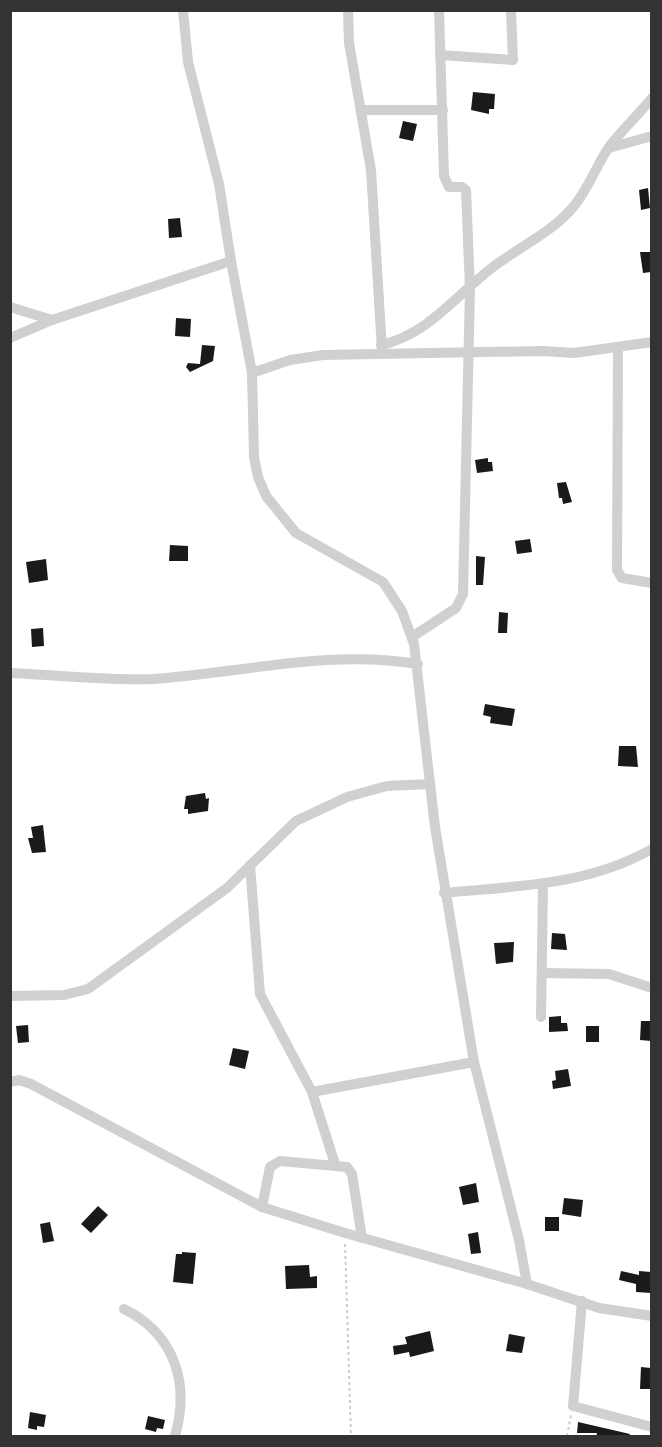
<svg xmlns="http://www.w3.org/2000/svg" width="662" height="1447" font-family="'Sofia Sans Condensed',sans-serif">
  <rect width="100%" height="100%" fill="#fff"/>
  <g fill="#1a1a1a">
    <path d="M473 92 495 94 494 109H489V114L471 110Z"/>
    <path d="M403 121 417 124 413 141 399 138Z"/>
    <path d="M648 188 650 208 641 210 639 190Z"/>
    <path d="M180 218 182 237 169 238 168 219Z"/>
    <path d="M640 252H651V272L643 273Z"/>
    <path d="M176 318 191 319 190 337 175 336Z"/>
    <path d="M202 345 215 346 213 361 190 372 186 367 188 363 200 364Z"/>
    <path d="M488 458V462H492L493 471 477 473 475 460Z"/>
    <path d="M566 482 572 502 563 504 562 498H559L557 483Z"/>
    <path d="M530 539 532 552 517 554 515 541Z"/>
    <path d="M170 545 188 546V561H169Z"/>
    <path d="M476 556 485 557 483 585H476Z"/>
    <path d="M46 559 48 580 29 583 26 562Z"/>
    <path d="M499 612 508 613 507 633H498Z"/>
    <path d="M43 628 44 646 32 647 31 629Z"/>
    <path d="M485 704 515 709 512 726 490 723 491 717 483 715Z"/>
    <path d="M619 746H636L638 767 618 766Z"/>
    <path d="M205 793 206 799 209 798 208 811 188 814V809H184L186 796Z"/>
    <path d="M43 825 46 852 32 853 28 838H33L31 827Z"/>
    <path d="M552 933 565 934 567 950 551 949Z"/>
    <path d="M514 942 513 962 496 964 494 943Z"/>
    <path d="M561 1016V1023H567L568 1031 549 1032V1017Z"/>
    <path d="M641 1021H651V1041L640 1040Z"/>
    <path d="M28 1025 29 1042 18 1043 16 1026Z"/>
    <rect x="586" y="1026" width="13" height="16"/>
    <path d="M233 1048 249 1051 245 1069 229 1065Z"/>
    <path d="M568 1069 571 1086 553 1089 552 1081 556 1080 555 1071Z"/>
    <path d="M476 1183 479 1202 463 1205 459 1187Z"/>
    <path d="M564 1198 583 1200 581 1217 562 1214Z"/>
    <path d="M98 1206 108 1215 91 1233 81 1224Z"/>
    <rect x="545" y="1217" width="14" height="14"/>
    <path d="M50 1222 54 1241 43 1243 40 1224Z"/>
    <path d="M478 1232 481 1253 471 1254 468 1234Z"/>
    <path d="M182 1252 196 1253 193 1284 173 1282 176 1254H182Z"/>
    <path d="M309 1265 310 1277 317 1276V1288L286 1289 285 1266Z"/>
    <path d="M621 1271 639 1275V1271L651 1272V1293L636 1292V1284L619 1280Z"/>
    <path d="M430 1331 434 1351 410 1357 409 1352 394 1355 393 1346 407 1344 405 1337Z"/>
    <path d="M509 1334 525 1337 522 1353 506 1351Z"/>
    <path d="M641 1367 651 1368V1389H640Z"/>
    <path d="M30 1412 46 1415 44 1427 37 1426V1430L28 1428Z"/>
    <path d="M148 1416 165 1420 163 1429 157 1428 156 1432 145 1429Z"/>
    <path d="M578 1422 630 1434 629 1437H596L597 1433H577Z"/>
  </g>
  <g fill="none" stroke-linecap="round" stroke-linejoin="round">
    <g stroke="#cdcdcd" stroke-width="2" stroke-dasharray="3 3" stroke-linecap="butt">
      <path d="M345 1244 351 1436"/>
      <path d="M10 1331V1333"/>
      <path d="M567 1436 571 1415"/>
    </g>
    <g stroke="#d0d0d0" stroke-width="10">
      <path d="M183 10 188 62 219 184 231 261"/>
      <path d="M348 10 349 43 371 170 382 350"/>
      <path d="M440 55 513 60 511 10"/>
      <path d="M363 110H443"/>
      <path d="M609 148 652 136"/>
      <path d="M10 307 52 320"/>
      <path d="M10 338 52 320 231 261 252 373 254 457 258 477 266 496 296 533 383 582 402 611 414 644 435 827 474 1062 519 1240 527 1284 599 1308 652 1316"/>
      <path d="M381 345C429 334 456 295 493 267 519 247 553 232 574 206 589 188 596 166 609 147 622 130 638 115 652 98"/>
      <path d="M618 347 617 570 622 578 652 583"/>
      <path d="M252 373 290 360 323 355 543 351 574 353 652 342"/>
      <path d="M412 637 456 608 463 594 470 289 466 190 462 187H449L444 176 439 10"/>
      <path d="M10 673C57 675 106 681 153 679 241 673 329 649 418 664"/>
      <path d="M250 865 260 994 312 1092 335 1164"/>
      <path d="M444 893C517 886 586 886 652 849"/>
      <path d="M542 973 609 974 652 988"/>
      <path d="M10 996 64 995 88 989 227 888 296 821 347 797 387 786 430 784"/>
      <path d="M541 1017 543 884"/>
      <path d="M10 1082 19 1080 31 1084 262 1207 345 1233 527 1284"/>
      <path d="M312 1092 474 1062"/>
      <path d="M262 1207 270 1167 280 1161 347 1167 352 1174 362 1238"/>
      <path d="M582 1301 573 1406 652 1427"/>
      <path d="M124 1309C175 1334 190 1384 175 1436"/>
    </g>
  </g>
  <rect width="662" height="1447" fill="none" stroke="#333333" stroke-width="24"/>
</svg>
